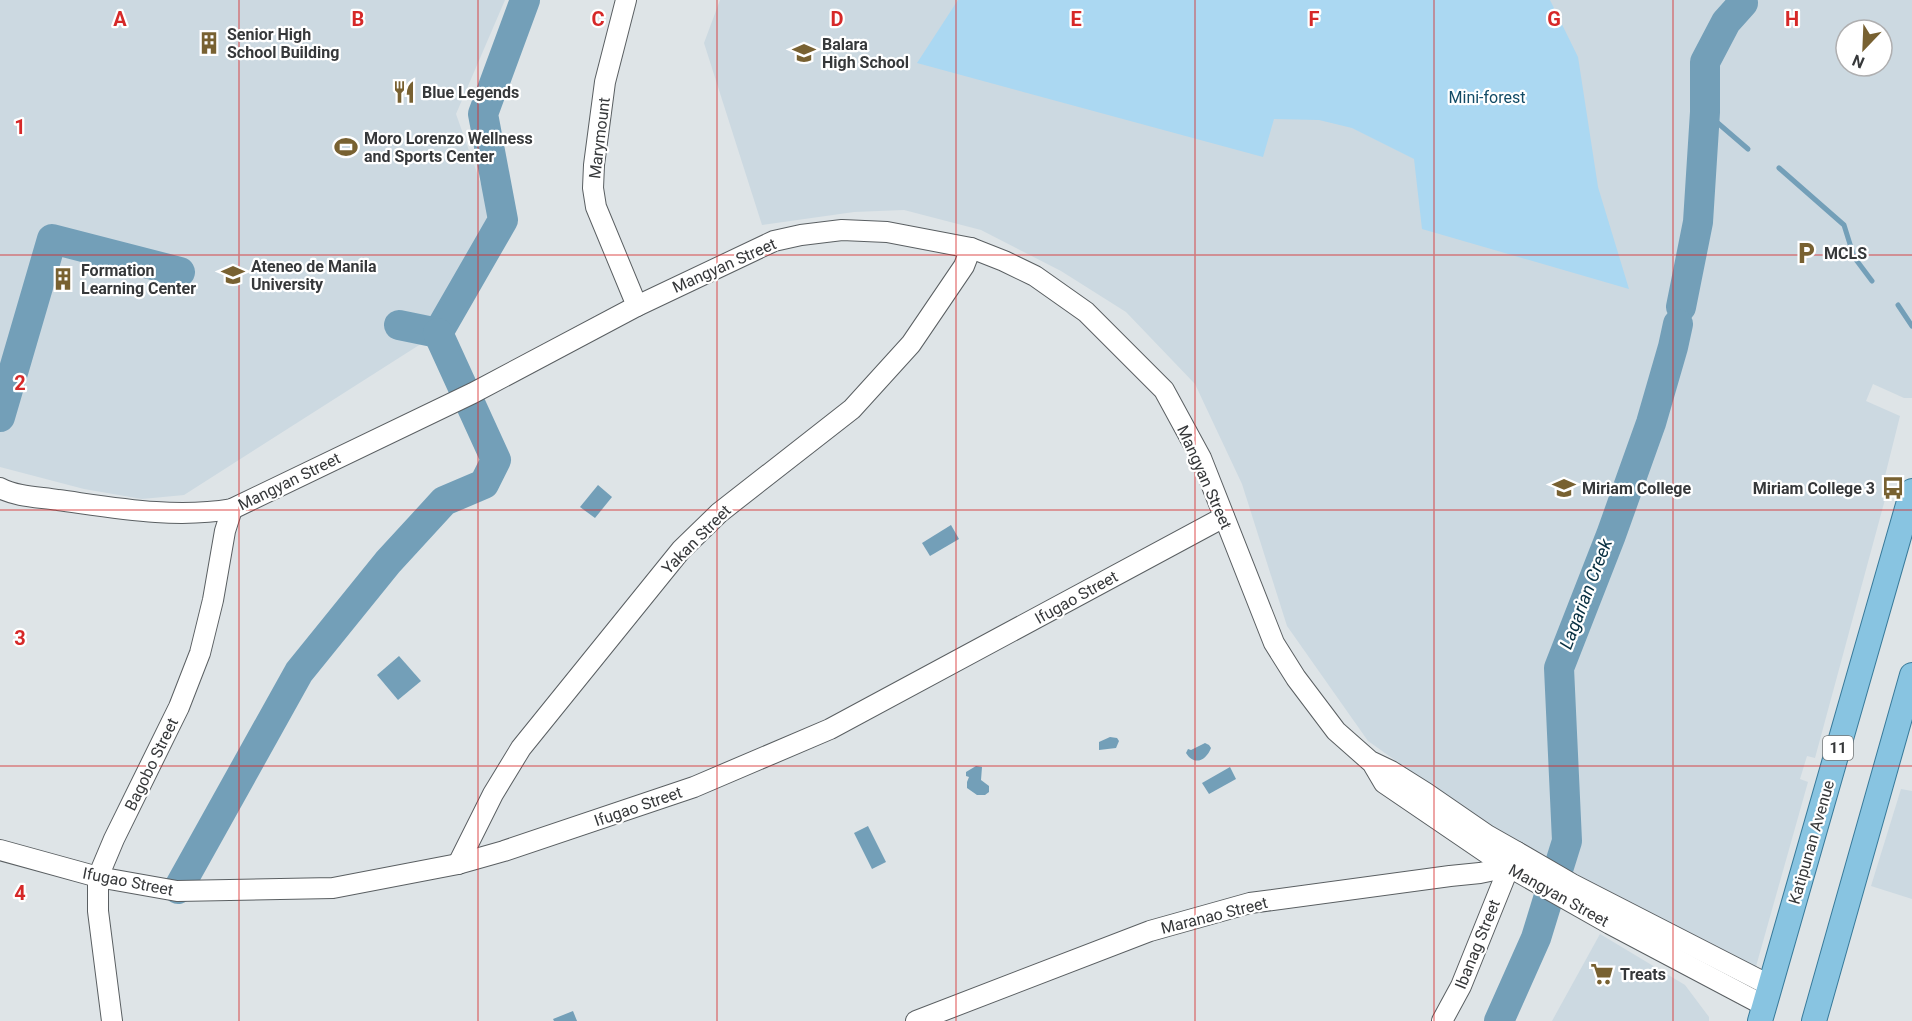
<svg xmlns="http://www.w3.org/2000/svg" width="1912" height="1021" font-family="Roboto,sans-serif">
  <rect width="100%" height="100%" fill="#dee4e7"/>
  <g fill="#ccd9e1" fill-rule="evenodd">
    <path d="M0 0H505L456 114 493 218 438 333 184 495 142 499 84 489 0 467Z"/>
    <path d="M720 0H1912V398H1904L1873 384 1866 401 1900 416 1883 484 1887 492 1815 758 1807 756 1800 779 1808 782 1755 970 1518 847 1368 741 1287 626 1242 484 1195 384 1126 312 1061 271 981 230 904 210 854 212 762 225 704 43ZM1846 30H1882V66H1846Z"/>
    <path d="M1901 789 1912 791V899L1871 886Z"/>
    <path d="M1600 934 1685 985 1709 1017V1021H1552Z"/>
  </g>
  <path fill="#abd8f2" d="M958 0H1550L1578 57 1598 187 1629 289 1422 229 1414 159 1352 128 1319 120 1274 119 1263 157 917 63Z"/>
  <g fill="#739fb8">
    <path d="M598 485 612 497 595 518 580 507Z"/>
    <path d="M951 525 959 539 930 556 922 543Z"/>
    <path d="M399 656 421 681 398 700 377 675Z"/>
    <path d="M1110 737 1117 738 1119 741 1116 748 1099 750V742Z"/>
    <path d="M1205 743 1209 745 1211 748C1206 761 1194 766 1186 753L1188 749 1191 750Z"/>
    <path d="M976 766 982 767 981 780 989 786V792L985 795H977L967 788V782L969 777 966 776V772Z"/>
    <path d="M1230 767 1236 779 1209 794 1202 783Z"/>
    <path d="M868 826 886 862 872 869 854 833Z"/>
    <path d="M573 1011 577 1021H554L553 1019Z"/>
  </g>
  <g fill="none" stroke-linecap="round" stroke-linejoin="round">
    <g stroke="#739fb8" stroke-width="5">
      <path d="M1705 112 1748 149"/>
      <path d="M1779 168 1844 225 1854 257 1872 281"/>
      <path d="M1898 305 1912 326"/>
    </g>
    <g stroke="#739fb8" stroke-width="30">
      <path d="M1681 307 1698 222 1705 112V62L1726 22 1743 3"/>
      <path d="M399 325 438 333 503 220 483 114 525 0"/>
      <path d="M0 417 52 239 180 272"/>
      <path d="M1557 873 1567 841 1559 668 1611 535 1651 423 1673 347 1678 324"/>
      <path d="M178 889 299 672 388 562 444 501 484 484 496 460 438 333"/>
      <path d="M1499 1021 1536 938 1548 899"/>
    </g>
    <g stroke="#5a5f62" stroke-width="22">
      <g id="minor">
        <path d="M626 0 605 82 594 165 593 188 596 207 637 306"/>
        <path d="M0 488C17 497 40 497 58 500 116 508 174 519 232 509L473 393 637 306 774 241 801 235 842 230 887 232 971 248 1004 261 1035 276 1086 312 1164 390 1201 458 1274 643 1296 678 1336 731 1370 761 1391 771 1426 793 1487 835 1517 852 1572 884 1771 986"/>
        <path d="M1374 766 1384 783 1497 860 1610 924 1765 1006"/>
        <path d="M0 850 98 877 177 891 333 888 458 864 504 851 694 787 830 729 1224 517"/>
        <path d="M458 864 493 794 521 748 681 550 719 513 852 409 911 344 964 266 971 248"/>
        <path d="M112 1021 98 911V877L114 839 179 707 200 653 213 600 225 531 232 509"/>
        <path d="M916 1021 1150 931 1250 903 1450 876 1480 873 1509 867 1517 852"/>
        <path d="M1442 1021 1461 986 1509 867"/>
      </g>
    </g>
    <g stroke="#387a9a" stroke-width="26">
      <g id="major">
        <path d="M1760 1021 1912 491"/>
        <path d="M1814 1021 1912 675"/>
      </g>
    </g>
    <use href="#minor" stroke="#fff" stroke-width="20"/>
    <use href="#major" stroke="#88c4e1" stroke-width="24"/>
  </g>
  <path fill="none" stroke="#d62828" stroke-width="1.5" stroke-opacity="0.55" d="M239 0V1021M478 0V1021M717 0V1021M956 0V1021M1195 0V1021M1434 0V1021M1673 0V1021M0 255H1912M0 510H1912M0 766H1912"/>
  <defs>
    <g id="building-bare" transform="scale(1.8)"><path d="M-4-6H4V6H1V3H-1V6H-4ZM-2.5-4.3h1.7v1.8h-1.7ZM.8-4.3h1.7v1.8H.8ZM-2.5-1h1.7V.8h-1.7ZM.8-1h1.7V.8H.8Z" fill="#786131" stroke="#fff" stroke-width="2.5" paint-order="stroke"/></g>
    <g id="school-bare" transform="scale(1.8)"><path d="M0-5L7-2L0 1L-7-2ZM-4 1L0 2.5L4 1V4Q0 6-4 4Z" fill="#786131" stroke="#fff" stroke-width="2.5" paint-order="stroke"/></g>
    <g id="restaurant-bare" transform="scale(1.8)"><path d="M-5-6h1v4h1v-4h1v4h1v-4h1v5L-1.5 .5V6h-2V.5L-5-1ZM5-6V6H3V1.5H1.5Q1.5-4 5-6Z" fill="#786131" stroke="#fff" stroke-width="2.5" paint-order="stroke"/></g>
    <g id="stadium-bare" transform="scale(1.8)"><path d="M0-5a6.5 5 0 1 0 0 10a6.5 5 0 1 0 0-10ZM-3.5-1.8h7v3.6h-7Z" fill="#786131" stroke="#fff" stroke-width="2.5" paint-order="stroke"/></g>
    <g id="parking-bare" transform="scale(1.8)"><path d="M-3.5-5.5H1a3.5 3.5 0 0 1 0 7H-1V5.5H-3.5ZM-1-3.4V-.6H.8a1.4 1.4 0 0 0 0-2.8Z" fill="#786131" stroke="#fff" stroke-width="2.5" paint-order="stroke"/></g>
    <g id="university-bare" transform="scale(1.8)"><path d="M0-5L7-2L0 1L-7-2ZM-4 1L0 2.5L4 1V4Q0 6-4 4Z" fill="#786131" stroke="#fff" stroke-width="2.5" paint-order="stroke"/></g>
    <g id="bus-bare" transform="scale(1.8)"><path d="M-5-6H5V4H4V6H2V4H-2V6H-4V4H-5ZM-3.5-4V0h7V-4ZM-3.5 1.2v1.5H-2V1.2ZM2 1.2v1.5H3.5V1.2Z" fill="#786131" stroke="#fff" stroke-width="2.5" paint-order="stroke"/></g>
    <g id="supermarket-bare" transform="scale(1.8)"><path d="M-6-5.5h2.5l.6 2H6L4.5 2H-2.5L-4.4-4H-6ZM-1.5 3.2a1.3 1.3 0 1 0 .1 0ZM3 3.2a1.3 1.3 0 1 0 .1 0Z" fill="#786131" stroke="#fff" stroke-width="2.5" paint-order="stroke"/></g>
  </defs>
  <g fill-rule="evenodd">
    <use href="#building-bare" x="209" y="43"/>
    <use href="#school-bare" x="804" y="53"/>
    <use href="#restaurant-bare" x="404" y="92"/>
    <use href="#stadium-bare" x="346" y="147"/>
    <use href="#parking-bare" x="1806" y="253"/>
    <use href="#university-bare" x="233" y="275"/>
    <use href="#building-bare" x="63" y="279"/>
    <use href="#university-bare" x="1564" y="488"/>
    <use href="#bus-bare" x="1893" y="488"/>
    <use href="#supermarket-bare" x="1602" y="974"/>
  </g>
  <g text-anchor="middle" stroke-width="4.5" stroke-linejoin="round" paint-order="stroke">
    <rect fill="#fff" stroke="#727475" stroke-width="1.5" x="1823" y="736" width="30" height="24" rx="4.5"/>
    <g font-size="15" font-weight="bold" fill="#36383a">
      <text x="1838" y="753">11</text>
    </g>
    <g font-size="16" font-weight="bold" fill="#36383a" stroke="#fff" text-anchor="start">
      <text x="227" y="40">Senior High<tspan x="227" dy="18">School Building</tspan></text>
      <text x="822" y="50">Balara<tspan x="822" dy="18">High School</tspan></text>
      <text x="422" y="98">Blue Legends</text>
      <text x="364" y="144">Moro Lorenzo Wellness<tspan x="364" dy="18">and Sports Center</tspan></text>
      <text x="1824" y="259">MCLS</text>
      <text x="251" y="272">Ateneo de Manila<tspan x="251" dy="18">University</tspan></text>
      <text x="81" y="276">Formation<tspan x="81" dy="18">Learning Center</tspan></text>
      <text x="1582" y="494">Miriam College</text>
      <text x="1875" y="494" text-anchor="end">Miriam College 3</text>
      <text x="1620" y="980">Treats</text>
    </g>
    <g font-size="16" fill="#124b66" stroke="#fff">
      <text x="1487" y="103">Mini-forest</text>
    </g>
    <g font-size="16" fill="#36383a" stroke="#fff">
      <text transform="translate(599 138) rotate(-83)" y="6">Marymount</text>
      <text transform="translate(724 265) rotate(-24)" y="6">Mangyan Street</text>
      <text transform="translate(1205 477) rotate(66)" y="6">Mangyan Street</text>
      <text transform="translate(289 481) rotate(-26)" y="6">Mangyan Street</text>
      <text transform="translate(696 539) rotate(-45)" y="6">Yakan Street</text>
      <text transform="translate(1076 597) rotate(-29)" y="6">Ifugao Street</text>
      <text transform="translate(151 764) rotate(-64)" y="6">Bagobo Street</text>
      <text transform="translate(638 806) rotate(-19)" y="6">Ifugao Street</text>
      <text transform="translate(1811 842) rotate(-74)" y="6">Katipunan Avenue</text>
      <text transform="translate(128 881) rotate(11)" y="6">Ifugao Street</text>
      <text transform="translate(1559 895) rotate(29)" y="6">Mangyan Street</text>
      <text transform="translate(1214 915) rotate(-14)" y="6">Maranao Street</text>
      <text transform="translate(1477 944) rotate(-68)" y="6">Ibanag Street</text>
    </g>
    <g font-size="18" font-style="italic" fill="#083042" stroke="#fff">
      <text transform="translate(1586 594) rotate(-69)" y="6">Lagarian Creek</text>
    </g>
  </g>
  <g font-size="20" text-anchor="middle" font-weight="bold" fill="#d62828" stroke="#fff" stroke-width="4.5" stroke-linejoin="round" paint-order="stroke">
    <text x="120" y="26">A</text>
    <text x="358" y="26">B</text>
    <text x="598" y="26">C</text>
    <text x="837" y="26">D</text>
    <text x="1076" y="26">E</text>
    <text x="1314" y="26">F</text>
    <text x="1554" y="26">G</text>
    <text x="1792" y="26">H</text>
    <text x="20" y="134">1</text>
    <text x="20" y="390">2</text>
    <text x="20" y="645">3</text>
    <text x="20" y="900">4</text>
  </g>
  <g transform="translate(1864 48) rotate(203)"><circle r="28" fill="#ffffff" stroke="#afafb0" stroke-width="1.5"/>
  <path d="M0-4.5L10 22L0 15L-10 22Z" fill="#786131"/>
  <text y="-9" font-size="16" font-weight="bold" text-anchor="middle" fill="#36383a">N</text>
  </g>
</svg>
